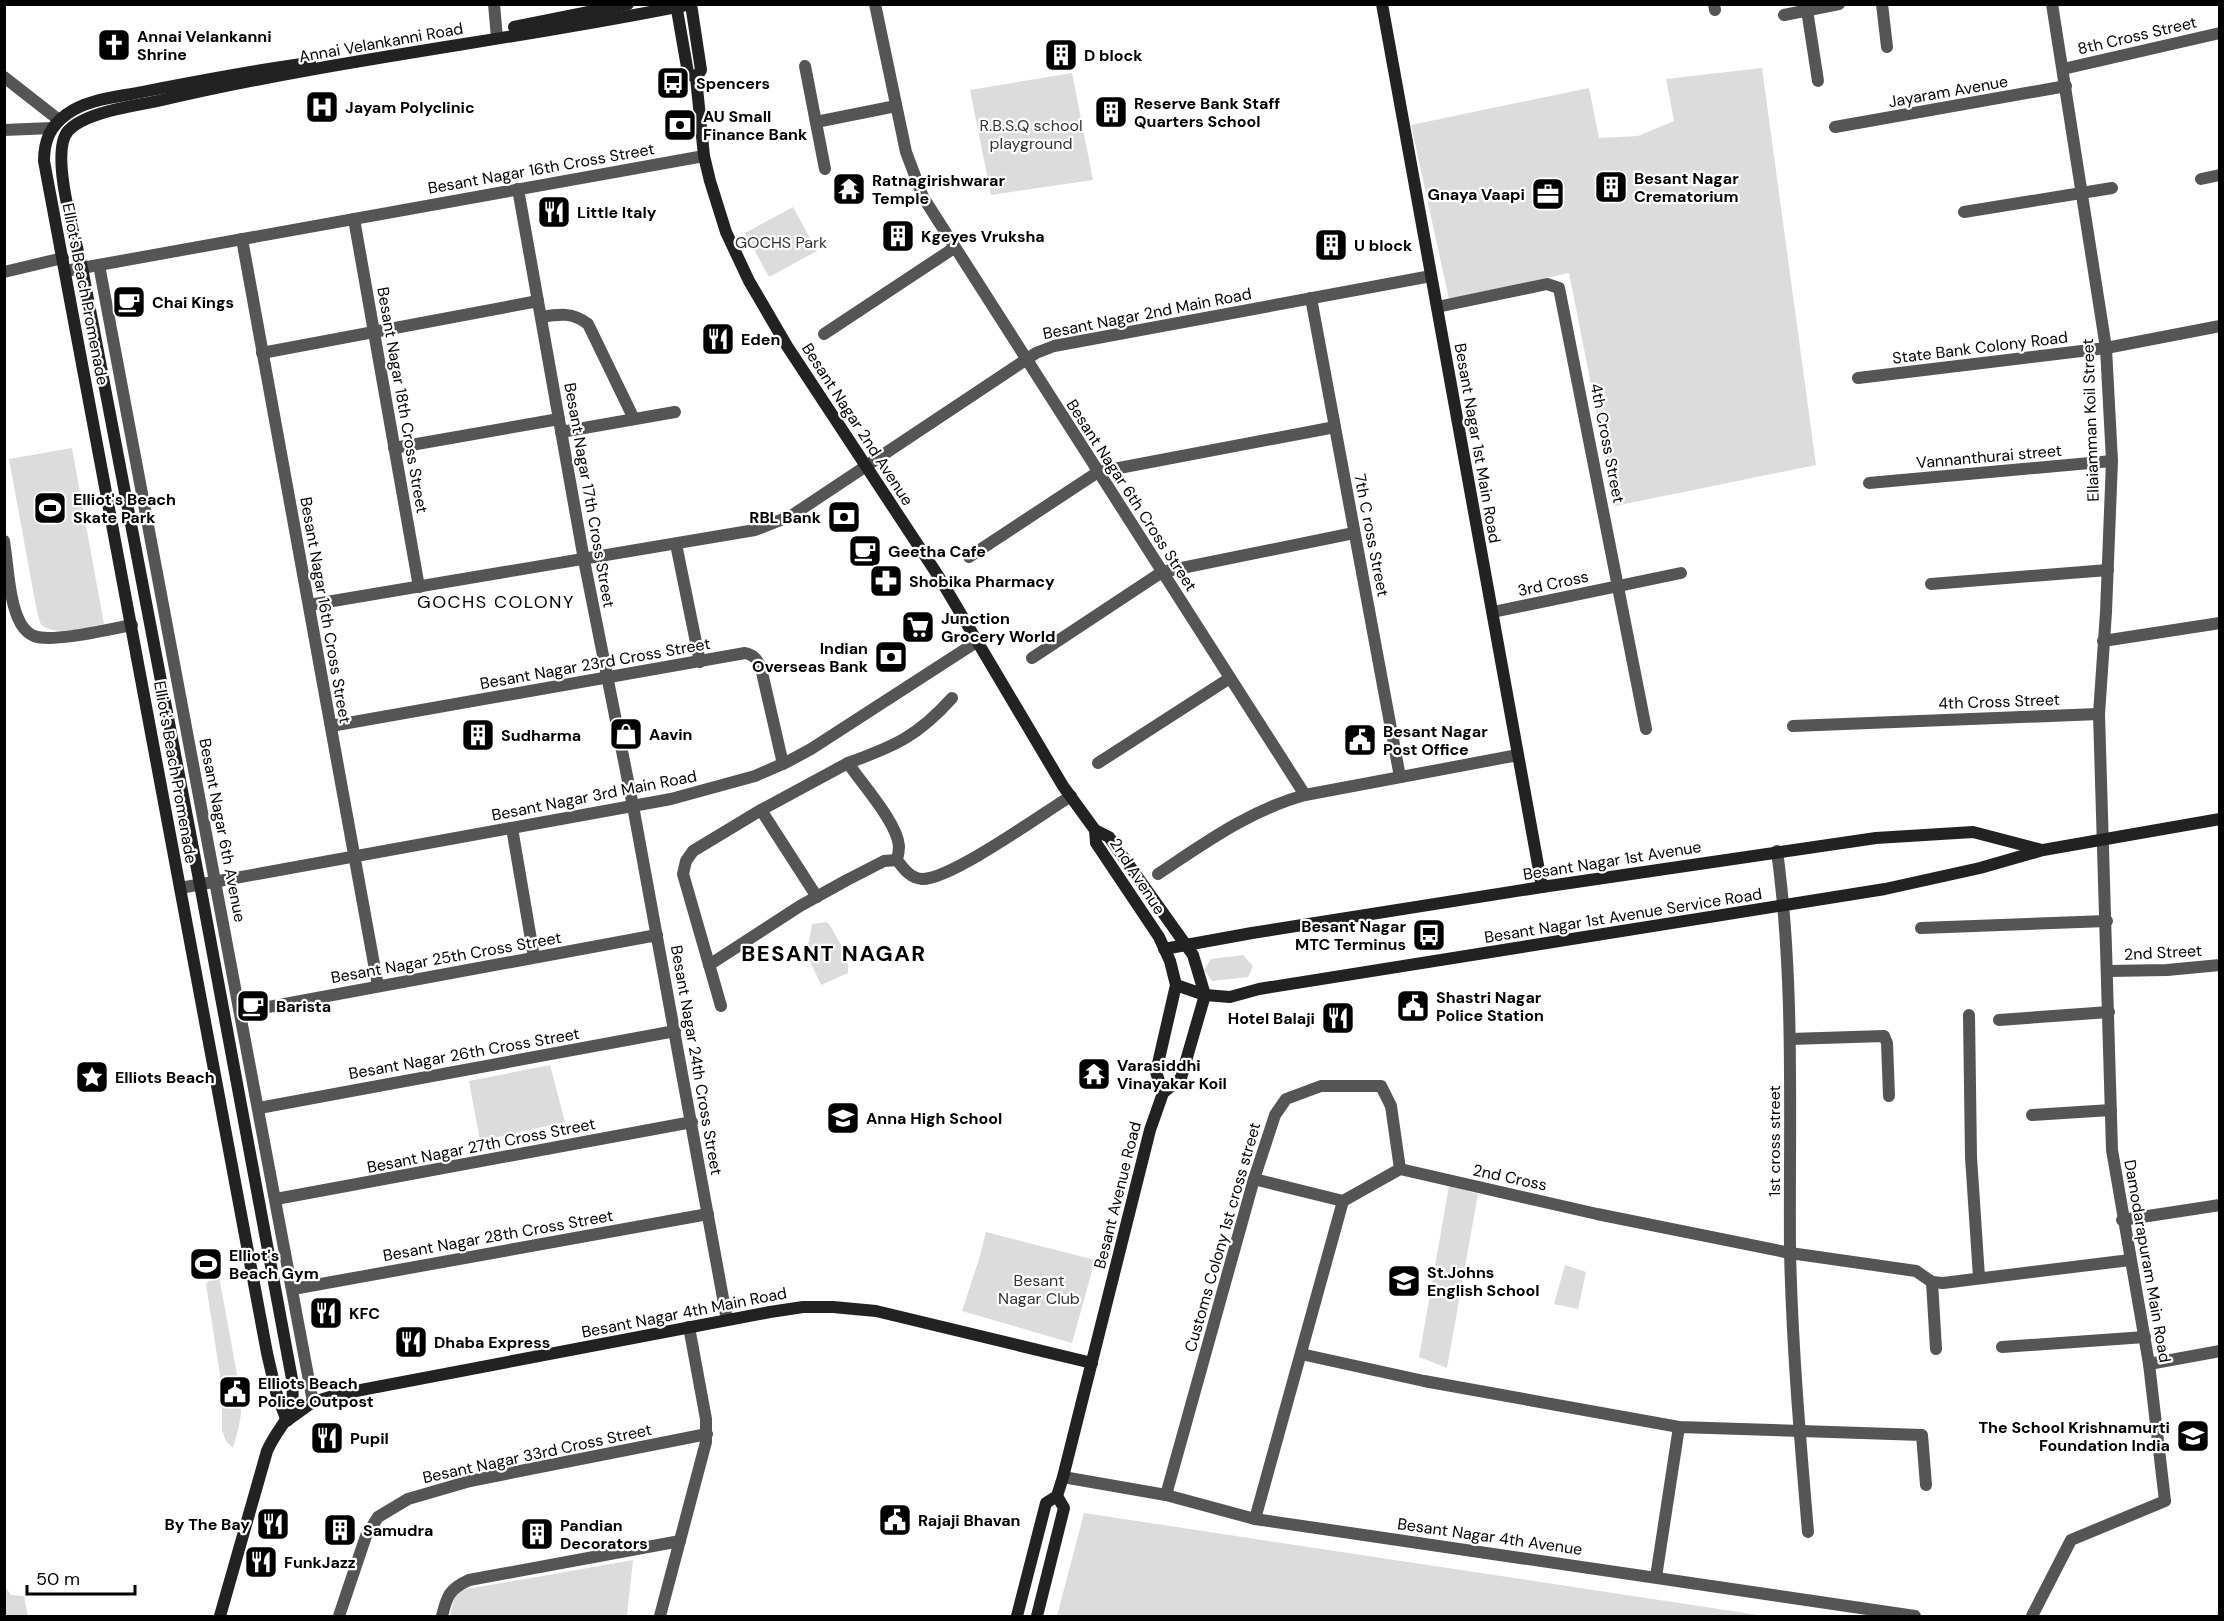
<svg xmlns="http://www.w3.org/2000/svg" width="2224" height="1621" font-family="'DM Sans',sans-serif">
  <rect width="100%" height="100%" fill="#fff"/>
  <g fill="#dcdcdc">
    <path d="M1762 68 1816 465 1615 506 1569 273 1449 299 1411 125 1589 88 1599 138 1638 136 1674 121 1666 79Z"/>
    <path d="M1072 73 1093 180 991 195 970 90Z"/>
    <path d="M793 207 817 251 769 277 745 233Z"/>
    <path d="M72 448 104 624C86 627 58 637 41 625L37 612 9 459Z"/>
    <path d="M826 922 829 924 848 957V973L821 985 804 948 809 942 812 924Z"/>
    <path d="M1243 955 1253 966 1248 977 1212 981 1204 970 1211 959Z"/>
    <path d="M550 1065 565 1122 480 1141 469 1081Z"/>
    <path d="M1449 1186 1478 1194 1447 1368 1419 1357Z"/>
    <path d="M986 1232 1095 1260 1072 1343 962 1311 979 1259Z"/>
    <path d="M1565 1265 1586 1272 1578 1309 1554 1304Z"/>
    <path d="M218 1271 239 1385 229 1387 230 1398 241 1396C243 1414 238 1431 233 1448L226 1441 222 1430V1406L220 1375 206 1284Z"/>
    <path d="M1084 1513 1765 1616H1057Z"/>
    <path d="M633 1560 627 1616H450L456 1591Z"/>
    <path d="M5 1587 11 1595 24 1596 28 1616H5Z"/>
  </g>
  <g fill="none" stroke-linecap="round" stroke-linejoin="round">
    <g stroke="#555" stroke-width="12">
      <path d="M494 4 497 38"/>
      <path d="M875 4 906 152 923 197 1305 795"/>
      <path d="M1714 4 1715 10"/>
      <path d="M1882 4 1887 47"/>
      <path d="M1807 10 1818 81"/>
      <path d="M1784 15 1839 4"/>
      <path d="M805 66 825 169"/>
      <path d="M2063 69 2220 33"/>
      <path d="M4 77 59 120"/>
      <path d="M816 122 896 106"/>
      <path d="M1835 127 2066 86"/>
      <path d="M4 130 52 128"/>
      <path d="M2201 179 2220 175"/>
      <path d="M518 189 584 560 633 806 727 1320"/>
      <path d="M1964 212 2112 188"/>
      <path d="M354 219 419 587"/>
      <path d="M242 239 378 986"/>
      <path d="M99 265 313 1402"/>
      <path d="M65 271 704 156"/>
      <path d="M4 272 63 258"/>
      <path d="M1311 298 1400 777"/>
      <path d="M1437 307 1547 284 1559 288 1646 729"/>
      <path d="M541 317C559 314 573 312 588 324L634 419"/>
      <path d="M824 334 954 248"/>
      <path d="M262 353 538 301"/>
      <path d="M1858 378 2106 348 2220 326"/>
      <path d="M561 432 675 412"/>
      <path d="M394 448 559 419"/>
      <path d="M1869 483 2112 461"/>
      <path d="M4 541C8 565 9 604 21 624 24 629 29 634 34 636 53 643 110 629 132 625"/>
      <path d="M676 544 700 662"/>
      <path d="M969 557 1098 472 1335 427"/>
      <path d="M1931 584 2108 570"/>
      <path d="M309 605 755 530 791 516 1036 353 1054 346 1431 276"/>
      <path d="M1493 612 1681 573"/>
      <path d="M2103 641 2220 623"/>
      <path d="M1032 658 1162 572 1354 533"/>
      <path d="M952 698C918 736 895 746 848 763 861 783 897 822 899 846 899 850 898 856 897 860 904 869 910 878 922 879 950 880 1042 814 1071 796"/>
      <path d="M331 726 745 653C754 655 757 659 761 668L783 764"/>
      <path d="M1793 726 2099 714"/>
      <path d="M1098 763 1230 678"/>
      <path d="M761 810 817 897"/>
      <path d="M512 828 534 957"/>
      <path d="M1777 851C1795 983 1789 1117 1790 1250 1792 1344 1800 1438 1808 1532"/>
      <path d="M1158 874C1205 843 1250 810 1305 795L1518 755"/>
      <path d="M180 888 671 799 755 776 787 762 811 749 978 641"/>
      <path d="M1921 928 2107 921"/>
      <path d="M709 965 800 906 847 880 884 861 897 860"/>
      <path d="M2108 971 2167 970 2220 965"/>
      <path d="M721 1006 683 874 686 861 693 851 761 810 848 763"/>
      <path d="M241 1012 657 935"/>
      <path d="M1969 1015 1971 1157 1979 1277"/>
      <path d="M1999 1020 2109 1012"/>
      <path d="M1790 1039 1884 1036 1887 1043 1889 1096"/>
      <path d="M259 1108 675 1031"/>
      <path d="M2032 1115 2111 1110"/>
      <path d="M1254 1179 1343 1201"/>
      <path d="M276 1199 692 1122"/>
      <path d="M2122 1220 2220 1205"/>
      <path d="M1932 1282 1943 1283 2130 1260"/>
      <path d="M293 1289 708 1214"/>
      <path d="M2002 1347 2145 1337"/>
      <path d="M1301 1354 1424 1381 1679 1427 1922 1435 1926 1485"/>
      <path d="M2149 1364 2220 1351"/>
      <path d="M1063 1477 1166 1495 1255 1519 1915 1616"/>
      <path d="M1166 1495 1254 1179 1275 1115 1286 1099 1321 1086H1381L1391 1106 1400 1169"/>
      <path d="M1255 1519 1343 1201 1400 1169 1597 1214 1790 1253 1916 1271 1932 1282 1936 1349"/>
      <path d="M1656 1577 1679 1427"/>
      <path d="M339 1616 366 1536 378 1517 408 1499 470 1481 707 1434"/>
      <path d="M442 1616C447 1596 449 1589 469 1580L680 1541"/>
      <path d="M660 1616 706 1442V1419L689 1327"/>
      <path d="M2032 1616 2071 1540 2165 1501 2149 1364 2112 1150 2099 714 2106 612 2112 461 2106 348 2052 4"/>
    </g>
    <g stroke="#222" stroke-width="12">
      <path d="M676 4 688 73 696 78"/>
      <path d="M1382 4 1542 887"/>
      <path d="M514 27 628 4"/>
      <path d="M696 78 704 156 710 181 726 232 749 281 787 346 939 577 1063 786 1095 830 1109 837 1193 955 1205 995 1181 1078 1163 1093"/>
      <path d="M1164 949 1252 933 1542 887 1876 838 1973 832 2042 850"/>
      <path d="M1176 985 1205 995 1230 997 1259 989 1885 889 1980 868 2043 850 2220 819"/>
      <path d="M288 1420 313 1402 340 1394 770 1312 803 1307H833L876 1311 1092 1363"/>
      <path d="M287 1421 276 1392 267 1353 44 161C44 141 50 126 67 114 87 99 118 97 142 92 198 81 254 70 310 63"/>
      <path d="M220 1616 267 1451C282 1418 296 1421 292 1379L201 890 82 268C76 240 49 153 68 131 86 111 137 106 162 100 337 59 516 40 691 4L701 70 696 78"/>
      <path d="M1017 1616 1046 1503 1057 1496 1063 1477 1150 1130 1163 1093 1156 1072 1176 985 1170 961 1159 937 1096 843 1095 830"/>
      <path d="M1037 1616 1064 1508 1057 1496"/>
    </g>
  </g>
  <defs>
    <g id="church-square" transform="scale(1.725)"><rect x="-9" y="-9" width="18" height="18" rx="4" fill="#000" stroke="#fff"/><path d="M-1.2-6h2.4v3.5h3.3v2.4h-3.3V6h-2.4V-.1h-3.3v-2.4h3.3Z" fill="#fff"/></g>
    <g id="building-square" transform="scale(1.725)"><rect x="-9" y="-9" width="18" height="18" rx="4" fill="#000" stroke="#fff"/><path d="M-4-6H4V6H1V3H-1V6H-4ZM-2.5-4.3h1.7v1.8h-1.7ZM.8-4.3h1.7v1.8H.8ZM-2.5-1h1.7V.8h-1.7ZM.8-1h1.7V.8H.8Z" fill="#fff"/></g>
    <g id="bus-square" transform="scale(1.725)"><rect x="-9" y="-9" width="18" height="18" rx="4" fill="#000" stroke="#fff"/><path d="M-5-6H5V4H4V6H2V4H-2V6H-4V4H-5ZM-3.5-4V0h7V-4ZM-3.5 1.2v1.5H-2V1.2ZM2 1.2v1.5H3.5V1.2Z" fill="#fff"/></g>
    <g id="hospital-square" transform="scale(1.725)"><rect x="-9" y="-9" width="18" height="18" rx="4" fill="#000" stroke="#fff"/><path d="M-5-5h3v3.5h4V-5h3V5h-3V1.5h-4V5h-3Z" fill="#fff"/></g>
    <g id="bank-square" transform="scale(1.725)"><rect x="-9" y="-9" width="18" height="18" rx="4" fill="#000" stroke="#fff"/><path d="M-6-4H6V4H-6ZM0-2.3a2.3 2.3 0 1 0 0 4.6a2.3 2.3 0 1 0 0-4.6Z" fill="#fff"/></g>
    <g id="temple-square" transform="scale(1.725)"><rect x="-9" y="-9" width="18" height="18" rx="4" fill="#000" stroke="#fff"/><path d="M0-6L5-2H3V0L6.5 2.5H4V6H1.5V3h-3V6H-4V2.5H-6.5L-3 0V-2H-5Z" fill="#fff"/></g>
    <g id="office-square" transform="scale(1.725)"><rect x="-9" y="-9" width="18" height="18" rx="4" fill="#000" stroke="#fff"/><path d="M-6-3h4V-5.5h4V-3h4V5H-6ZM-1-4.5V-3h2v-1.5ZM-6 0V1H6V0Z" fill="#fff"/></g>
    <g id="restaurant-square" transform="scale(1.725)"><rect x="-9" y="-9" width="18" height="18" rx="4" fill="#000" stroke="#fff"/><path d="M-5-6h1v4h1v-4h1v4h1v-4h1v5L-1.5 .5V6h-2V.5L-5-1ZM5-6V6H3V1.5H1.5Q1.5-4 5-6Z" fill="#fff"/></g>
    <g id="cafe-square" transform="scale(1.725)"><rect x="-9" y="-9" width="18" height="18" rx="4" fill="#000" stroke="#fff"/><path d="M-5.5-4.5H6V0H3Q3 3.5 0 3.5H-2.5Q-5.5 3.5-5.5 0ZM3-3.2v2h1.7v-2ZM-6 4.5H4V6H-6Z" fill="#fff"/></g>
    <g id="stadium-square" transform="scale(1.725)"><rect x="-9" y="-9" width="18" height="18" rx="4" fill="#000" stroke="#fff"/><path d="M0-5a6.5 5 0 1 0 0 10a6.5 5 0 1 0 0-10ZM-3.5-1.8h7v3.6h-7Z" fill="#fff"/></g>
    <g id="pharmacy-square" transform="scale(1.725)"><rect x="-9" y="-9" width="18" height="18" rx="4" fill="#000" stroke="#fff"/><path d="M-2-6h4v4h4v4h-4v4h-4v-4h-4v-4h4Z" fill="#fff"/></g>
    <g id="supermarket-square" transform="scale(1.725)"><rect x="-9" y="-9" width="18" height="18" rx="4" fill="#000" stroke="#fff"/><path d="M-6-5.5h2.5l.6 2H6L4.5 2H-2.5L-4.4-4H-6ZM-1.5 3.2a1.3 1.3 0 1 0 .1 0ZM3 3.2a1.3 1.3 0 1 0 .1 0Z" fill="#fff"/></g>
    <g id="shop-square" transform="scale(1.725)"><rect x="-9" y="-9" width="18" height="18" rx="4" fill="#000" stroke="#fff"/><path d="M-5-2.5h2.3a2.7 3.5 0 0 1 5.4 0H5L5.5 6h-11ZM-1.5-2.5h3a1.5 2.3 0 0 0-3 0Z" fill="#fff"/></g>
    <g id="civic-square" transform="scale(1.725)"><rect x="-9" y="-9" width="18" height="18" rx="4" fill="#000" stroke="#fff"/><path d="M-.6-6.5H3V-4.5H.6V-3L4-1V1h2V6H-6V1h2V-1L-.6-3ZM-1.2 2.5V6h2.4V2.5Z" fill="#fff"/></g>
    <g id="sight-square" transform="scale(1.725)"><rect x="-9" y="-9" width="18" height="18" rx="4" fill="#000" stroke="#fff"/><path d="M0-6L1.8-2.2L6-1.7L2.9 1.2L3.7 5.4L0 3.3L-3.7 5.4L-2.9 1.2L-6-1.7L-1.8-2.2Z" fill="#fff"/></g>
    <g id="school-square" transform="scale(1.725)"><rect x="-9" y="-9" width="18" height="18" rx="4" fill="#000" stroke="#fff"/><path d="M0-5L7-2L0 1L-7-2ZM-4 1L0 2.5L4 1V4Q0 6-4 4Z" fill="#fff"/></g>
  </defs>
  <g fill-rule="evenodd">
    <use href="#church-square" x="114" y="45"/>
    <use href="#building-square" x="1061" y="55"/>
    <use href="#bus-square" x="673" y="83"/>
    <use href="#hospital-square" x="322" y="107"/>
    <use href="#building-square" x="1111" y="112"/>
    <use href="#bank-square" x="680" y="125"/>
    <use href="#building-square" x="1611" y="187"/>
    <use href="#temple-square" x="849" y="189"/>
    <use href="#office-square" x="1548" y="194"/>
    <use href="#restaurant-square" x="554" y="212"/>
    <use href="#building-square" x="898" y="236"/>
    <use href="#building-square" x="1331" y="245"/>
    <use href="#cafe-square" x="129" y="302"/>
    <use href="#restaurant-square" x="718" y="339"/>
    <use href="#stadium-square" x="50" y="508"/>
    <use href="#bank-square" x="844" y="517"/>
    <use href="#cafe-square" x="865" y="551"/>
    <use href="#pharmacy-square" x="886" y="581"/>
    <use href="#supermarket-square" x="918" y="627"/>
    <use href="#bank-square" x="891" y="657"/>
    <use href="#shop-square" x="626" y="734"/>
    <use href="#building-square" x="478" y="735"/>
    <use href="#civic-square" x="1360" y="740"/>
    <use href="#bus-square" x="1429" y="935"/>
    <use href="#cafe-square" x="253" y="1006"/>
    <use href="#civic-square" x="1413" y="1006"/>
    <use href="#restaurant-square" x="1338" y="1018"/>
    <use href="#temple-square" x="1094" y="1074"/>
    <use href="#sight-square" x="92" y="1077"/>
    <use href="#school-square" x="843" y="1118"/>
    <use href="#stadium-square" x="206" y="1264"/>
    <use href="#school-square" x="1404" y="1281"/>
    <use href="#restaurant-square" x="326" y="1313"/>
    <use href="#restaurant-square" x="411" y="1342"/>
    <use href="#civic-square" x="235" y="1392"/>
    <use href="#school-square" x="2193" y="1436"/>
    <use href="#restaurant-square" x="327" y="1438"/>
    <use href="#civic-square" x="895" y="1520"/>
    <use href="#restaurant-square" x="273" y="1524"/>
    <use href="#building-square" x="340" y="1530"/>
    <use href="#building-square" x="537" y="1534"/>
    <use href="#restaurant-square" x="261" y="1562"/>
  </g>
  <g text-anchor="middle" stroke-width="4.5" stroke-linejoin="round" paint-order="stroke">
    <g font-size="16" fill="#000" stroke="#fff">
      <text transform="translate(2137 35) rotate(-13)" y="6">8th Cross Street</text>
      <text transform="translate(381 42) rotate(-10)" y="6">Annai Velankanni Road</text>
      <text transform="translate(1948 91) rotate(-10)" y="6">Jayaram Avenue</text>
      <text transform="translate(541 168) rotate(-10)" y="6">Besant Nagar 16th Cross Street</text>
      <text transform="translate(86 294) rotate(79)" y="6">Elliot's Beach Promenade</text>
      <text transform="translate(1147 313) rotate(-11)" y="6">Besant Nagar 2nd Main Road</text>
      <text transform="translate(1980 347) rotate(-7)" y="6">State Bank Colony Road</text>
      <text transform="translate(403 400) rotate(80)" y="6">Besant Nagar 18th Cross Street</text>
      <text transform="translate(2090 420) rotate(-92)" y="6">Ellaiamman Koil Street</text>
      <text transform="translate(858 424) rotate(57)" y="6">Besant Nagar 2nd Avenue</text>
      <text transform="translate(1478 443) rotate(80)" y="6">Besant Nagar 1st Main Road</text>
      <text transform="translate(1608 443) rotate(79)" y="6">4th Cross Street</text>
      <text transform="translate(1989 456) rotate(-5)" y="6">Vannanthurai street</text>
      <text transform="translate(590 495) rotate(80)" y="6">Besant Nagar 17th Cross Street</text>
      <text transform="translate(1132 495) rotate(57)" y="6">Besant Nagar 6th Cross Street</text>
      <text transform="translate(1372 535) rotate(79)" y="6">7th C ross Street</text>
      <text transform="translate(1553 583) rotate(-12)" y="6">3rd Cross</text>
      <text transform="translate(326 610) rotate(80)" y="6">Besant Nagar 16th Cross Street</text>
      <text transform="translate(595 663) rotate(-10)" y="6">Besant Nagar 23rd Cross Street</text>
      <text transform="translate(1999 701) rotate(-2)" y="6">4th Cross Street</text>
      <text transform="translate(176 772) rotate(80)" y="6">Elliot's Beach Promenade</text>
      <text transform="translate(594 795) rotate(-11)" y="6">Besant Nagar 3rd Main Road</text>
      <text transform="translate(223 830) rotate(79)" y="6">Besant Nagar 6th Avenue</text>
      <text transform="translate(1612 860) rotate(-9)" y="6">Besant Nagar 1st Avenue</text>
      <text transform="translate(1138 876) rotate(57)" y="6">2nd Avenue</text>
      <text transform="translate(1623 915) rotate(-9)" y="6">Besant Nagar 1st Avenue Service Road</text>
      <text transform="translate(2163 952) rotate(-3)" y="6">2nd Street</text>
      <text transform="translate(446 957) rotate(-10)" y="6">Besant Nagar 25th Cross Street</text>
      <text transform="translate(464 1053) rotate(-10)" y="6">Besant Nagar 26th Cross Street</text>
      <text transform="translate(697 1060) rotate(80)" y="6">Besant Nagar 24th Cross Street</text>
      <text transform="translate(1774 1141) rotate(-90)" y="6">1st cross street</text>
      <text transform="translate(481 1145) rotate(-11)" y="6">Besant Nagar 27th Cross Street</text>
      <text transform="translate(1510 1177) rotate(12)" y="6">2nd Cross</text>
      <text transform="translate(1117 1195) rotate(-76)" y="6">Besant Avenue Road</text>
      <text transform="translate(498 1235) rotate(-10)" y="6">Besant Nagar 28th Cross Street</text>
      <text transform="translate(1222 1237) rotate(-74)" y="6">Customs Colony 1st cross street</text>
      <text transform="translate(2148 1261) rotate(80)" y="6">Damodarapuram Main Road</text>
      <text transform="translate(684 1312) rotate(-11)" y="6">Besant Nagar 4th Main Road</text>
      <text transform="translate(537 1453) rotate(-12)" y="6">Besant Nagar 33rd Cross Street</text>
      <text transform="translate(1490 1536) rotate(8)" y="6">Besant Nagar 4th Avenue</text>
    </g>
    <g font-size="16" font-weight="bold" fill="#000" stroke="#fff" text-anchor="start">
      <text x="137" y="42">Annai Velankanni<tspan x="137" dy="18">Shrine</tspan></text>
      <text x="1084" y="61">D block</text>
      <text x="696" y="89">Spencers</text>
      <text x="1134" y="109">Reserve Bank Staff<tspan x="1134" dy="18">Quarters School</tspan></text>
      <text x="345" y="113">Jayam Polyclinic</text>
      <text x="703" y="122">AU Small<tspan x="703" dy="18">Finance Bank</tspan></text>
      <text x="1634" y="184">Besant Nagar<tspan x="1634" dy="18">Crematorium</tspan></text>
      <text x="872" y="186">Ratnagirishwarar<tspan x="872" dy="18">Temple</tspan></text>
      <text x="1525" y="200" text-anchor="end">Gnaya Vaapi</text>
      <text x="577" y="218">Little Italy</text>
      <text x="921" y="242">Kgeyes Vruksha</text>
      <text x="1354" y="251">U block</text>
      <text x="152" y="308">Chai Kings</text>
      <text x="741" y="345">Eden</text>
      <text x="73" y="505">Elliot's Beach<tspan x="73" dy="18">Skate Park</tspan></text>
      <text x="821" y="523" text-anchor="end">RBL Bank</text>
      <text x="888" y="557">Geetha Cafe</text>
      <text x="909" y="587">Shobika Pharmacy</text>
      <text x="941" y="624">Junction<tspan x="941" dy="18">Grocery World</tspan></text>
      <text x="868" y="654" text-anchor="end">Indian<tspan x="868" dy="18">Overseas Bank</tspan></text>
      <text x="1383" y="737">Besant Nagar<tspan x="1383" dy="18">Post Office</tspan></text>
      <text x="649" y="740">Aavin</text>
      <text x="501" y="741">Sudharma</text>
      <text x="1406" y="932" text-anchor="end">Besant Nagar<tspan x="1406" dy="18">MTC Terminus</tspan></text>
      <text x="1436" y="1003">Shastri Nagar<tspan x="1436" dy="18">Police Station</tspan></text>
      <text x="276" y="1012">Barista</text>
      <text x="1315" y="1024" text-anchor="end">Hotel Balaji</text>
      <text x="1117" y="1071">Varasiddhi<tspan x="1117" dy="18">Vinayakar Koil</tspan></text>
      <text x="115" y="1083">Elliots Beach</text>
      <text x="866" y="1124">Anna High School</text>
      <text x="229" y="1261">Elliot's<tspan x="229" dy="18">Beach Gym</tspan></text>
      <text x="1427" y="1278">St.Johns<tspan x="1427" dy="18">English School</tspan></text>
      <text x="349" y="1319">KFC</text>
      <text x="434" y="1348">Dhaba Express</text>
      <text x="258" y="1389">Elliots Beach<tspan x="258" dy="18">Police Outpost</tspan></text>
      <text x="2170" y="1433" text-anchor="end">The School Krishnamurti<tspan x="2170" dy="18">Foundation India</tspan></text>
      <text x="350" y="1444">Pupil</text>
      <text x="918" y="1526">Rajaji Bhavan</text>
      <text x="250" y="1530" text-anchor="end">By The Bay</text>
      <text x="560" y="1531">Pandian<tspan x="560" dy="18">Decorators</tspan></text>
      <text x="363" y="1536">Samudra</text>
      <text x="284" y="1568">FunkJazz</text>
    </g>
    <g font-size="16" fill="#333" stroke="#fff">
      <text x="1031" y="131">R.B.S.Q school<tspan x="1031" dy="18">playground</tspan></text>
      <text x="781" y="248">GOCHS Park</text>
      <text x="1039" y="1286">Besant<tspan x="1039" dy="18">Nagar Club</tspan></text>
    </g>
    <g font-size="18" letter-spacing="1.5" fill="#000" stroke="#fff">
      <text x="496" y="608">GOCHS COLONY</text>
    </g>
    <g font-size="22" font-weight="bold" letter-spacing="1.5" fill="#000" stroke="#fff">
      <text x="834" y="961">BESANT NAGAR</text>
    </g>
  </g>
  <rect width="2224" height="1621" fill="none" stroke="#000000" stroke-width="12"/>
  <path d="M27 1585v9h108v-9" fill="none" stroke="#000000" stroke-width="3"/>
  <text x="36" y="1585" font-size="18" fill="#000000" stroke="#ffffff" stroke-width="4.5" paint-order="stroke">50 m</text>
</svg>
